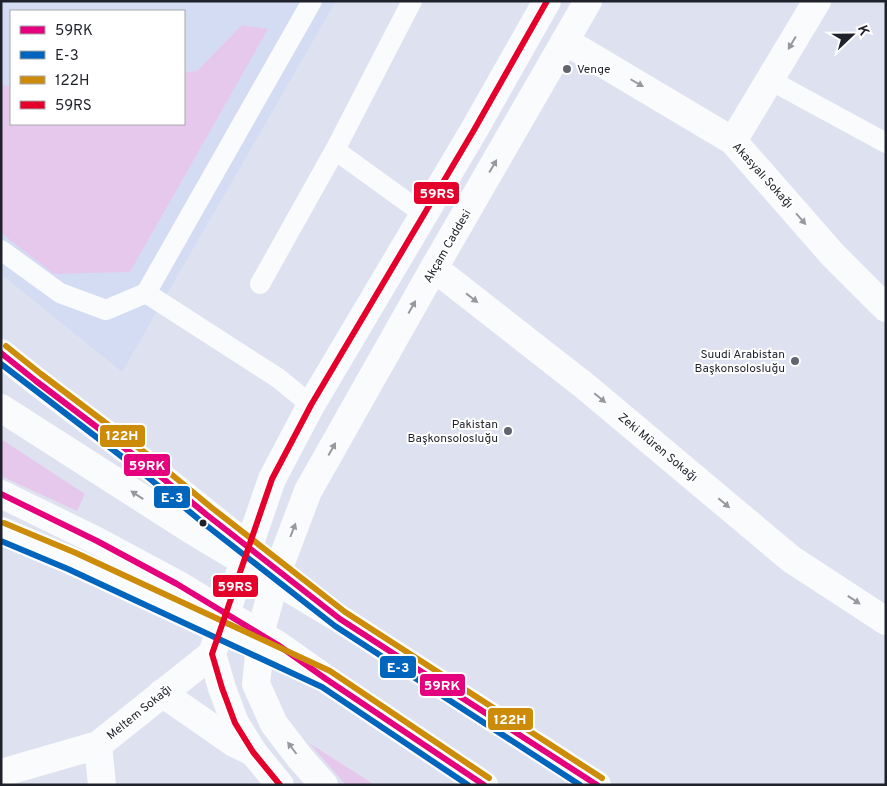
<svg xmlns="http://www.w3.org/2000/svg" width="887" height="786" font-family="Overpass,sans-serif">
  <rect width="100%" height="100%" fill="#dee2f0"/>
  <path fill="#d4dcf3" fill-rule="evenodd" d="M1 1H336L122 372 1 274ZM11 11H184V124H11Z"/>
  <g fill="#e7c8ed">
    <path d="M242 25 268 29 130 272 54 274 1 233V77L4 86H11V124H184V72L197 71Z"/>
    <path d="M1 439 85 494 77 511 1 476Z"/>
    <path d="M309 743 375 785H346Z"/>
  </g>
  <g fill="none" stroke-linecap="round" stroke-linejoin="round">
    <g stroke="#fafbfd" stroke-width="20">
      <path d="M770 80 886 143"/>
      <path d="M335 150 425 215"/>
      <path d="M1 250 60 293 106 310 146 293 312 1"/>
      <path d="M260 284 335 150 412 1"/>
      <path d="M146 293 278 378 311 405"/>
    </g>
    <g stroke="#fafbfd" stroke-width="28">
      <path d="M565 41 733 141 832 254 886 308"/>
      <path d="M733 141 817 1"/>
      <path d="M434 268 586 387 791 559 886 621"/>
      <path d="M162 693 234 743 253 752"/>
      <path d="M98 745 102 785"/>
      <path d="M1 773 98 745 212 654"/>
    </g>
    <g stroke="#fafbfd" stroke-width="28">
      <path d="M280 785 253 752 235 723 222 688 212 654 272 479 311 405 474 130 547 1"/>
      <path d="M324 785 300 758 274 724 256 684 262 627 277 573 308 491 434 268 588 1"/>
    </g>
    <g stroke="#fafbfd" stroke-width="28">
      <path d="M1 353 36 381 143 462 250 548"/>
      <path d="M1 408 193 531 340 619 597 785"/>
      <path d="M1 494 97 541 177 584 278 645 326 679 484 785"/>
      <path d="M1 531 72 561 237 638"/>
    </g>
    <g stroke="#fff" stroke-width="10">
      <g id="bus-1">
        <path d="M1 353 36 381 143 462 207 515 340 619 597 785"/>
        <path d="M1 494 97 541 177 584 278 645 326 679 484 785"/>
      </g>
    </g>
    <g stroke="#fff" stroke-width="10">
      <g id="bus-2">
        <path d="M1 364 138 469 202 522 335 626 580 785"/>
        <path d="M1 541 68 569 322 687 468 785"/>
      </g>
    </g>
    <g stroke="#fff" stroke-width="10">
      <g id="bus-3">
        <path d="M6 346 41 374 148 455 212 508 345 612 602 778"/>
        <path d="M4 523 76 553 330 671 489 778"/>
      </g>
    </g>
    <g stroke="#fff" stroke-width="10">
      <path id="bus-4" d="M280 785 253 752 235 723 222 688 212 654 272 479 311 405 474 130 547 1"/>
    </g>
    <use href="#bus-1" stroke="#e5007d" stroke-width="6"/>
    <use href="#bus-2" stroke="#0065bd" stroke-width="6"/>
    <use href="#bus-3" stroke="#cc8c09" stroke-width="6"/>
    <use href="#bus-4" stroke="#e4002b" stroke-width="6"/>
  </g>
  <defs><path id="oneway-solid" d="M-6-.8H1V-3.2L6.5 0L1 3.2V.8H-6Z" transform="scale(1.25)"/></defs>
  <g fill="#97999e">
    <use href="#oneway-solid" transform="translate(792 43) rotate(121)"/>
    <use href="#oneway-solid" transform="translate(637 83) rotate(30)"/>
    <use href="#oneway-solid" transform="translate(493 166) rotate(-60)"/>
    <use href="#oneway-solid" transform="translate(801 219) rotate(49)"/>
    <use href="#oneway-solid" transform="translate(472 298) rotate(38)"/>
    <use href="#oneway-solid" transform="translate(412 307) rotate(-61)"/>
    <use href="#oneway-solid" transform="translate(600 398) rotate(40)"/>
    <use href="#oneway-solid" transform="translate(332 449) rotate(-61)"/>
    <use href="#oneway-solid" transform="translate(137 495) rotate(-147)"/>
    <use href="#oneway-solid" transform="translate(724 503) rotate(40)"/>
    <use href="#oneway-solid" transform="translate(293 530) rotate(-69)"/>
    <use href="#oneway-solid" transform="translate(854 600) rotate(33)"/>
    <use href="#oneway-solid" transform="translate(292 748) rotate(-127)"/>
  </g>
  <g fill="#626570" stroke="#fff" stroke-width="2">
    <circle cx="567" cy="69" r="5"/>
    <circle cx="795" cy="361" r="5"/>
    <circle cx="508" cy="431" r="5"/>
  </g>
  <circle fill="#1f222b" stroke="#fff" stroke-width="2" cx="203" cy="523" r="4.5"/>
  <g text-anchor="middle" stroke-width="4" stroke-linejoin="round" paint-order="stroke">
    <g font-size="12" fill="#1f222b" stroke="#fff" text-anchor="end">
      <text x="577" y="73" text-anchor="start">Venge</text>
      <text x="785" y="358">Suudi Arabistan<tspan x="785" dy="14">Başkonsolosluğu</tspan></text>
      <text x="498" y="428">Pakistan<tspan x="498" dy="14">Başkonsolosluğu</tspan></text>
    </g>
    <g font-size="12" fill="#1f222b" stroke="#fff">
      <text transform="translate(763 175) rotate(48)" y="4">Akasyalı Sokağı</text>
      <text transform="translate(447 246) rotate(-60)" y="4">Akçam Caddesi</text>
      <text transform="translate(658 447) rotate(40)" y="4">Zeki Müren Sokağı</text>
      <text transform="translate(139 712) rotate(-39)" y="4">Meltem Sokağı</text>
    </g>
  </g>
  <g stroke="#fff" stroke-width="2">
    <rect x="413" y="181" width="47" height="24" rx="5" fill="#e4002b"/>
    <rect x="99" y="424" width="47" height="24" rx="5" fill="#cc8c09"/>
    <rect x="123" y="453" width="48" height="24" rx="5" fill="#e5007d"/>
    <rect x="153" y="485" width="38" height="24" rx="5" fill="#0065bd"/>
    <rect x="212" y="574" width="47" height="24" rx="5" fill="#e4002b"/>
    <rect x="379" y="655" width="38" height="24" rx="5" fill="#0065bd"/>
    <rect x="419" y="673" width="47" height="24" rx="5" fill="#e5007d"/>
    <rect x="487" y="707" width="47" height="24" rx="5" fill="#cc8c09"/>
  </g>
  <g font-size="14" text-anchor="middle" font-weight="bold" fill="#fff">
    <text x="437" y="198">59RS</text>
    <text x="122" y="440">122H</text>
    <text x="147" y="470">59RK</text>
    <text x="172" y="502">E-3</text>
    <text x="235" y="591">59RS</text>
    <text x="398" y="672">E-3</text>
    <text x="442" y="690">59RK</text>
    <text x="510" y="724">122H</text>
  </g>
  <rect width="887" height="786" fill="none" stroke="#1f222b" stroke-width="5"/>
  <rect x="10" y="10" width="175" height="115" fill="#ffffff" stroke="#a5a7aa"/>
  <rect x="20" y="26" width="25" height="8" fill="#e5007d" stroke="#a5a7aa"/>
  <text x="55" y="35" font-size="15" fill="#1f222b">59RK</text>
  <rect x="20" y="51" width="25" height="8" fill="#0065bd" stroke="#a5a7aa"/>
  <text x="55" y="60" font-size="15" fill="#1f222b">E-3</text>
  <rect x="20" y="76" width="25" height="8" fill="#cc8c09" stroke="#a5a7aa"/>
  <text x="55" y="85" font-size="15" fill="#1f222b">122H</text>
  <rect x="20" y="101" width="25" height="8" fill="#e4002b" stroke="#a5a7aa"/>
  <text x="55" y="110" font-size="15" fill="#1f222b">59RS</text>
  <g transform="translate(852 35) rotate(68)" stroke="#ffffff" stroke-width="4" paint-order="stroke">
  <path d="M0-4L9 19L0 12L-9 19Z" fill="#1f222b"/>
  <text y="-8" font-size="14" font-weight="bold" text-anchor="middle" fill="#1f222b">K</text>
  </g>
</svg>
